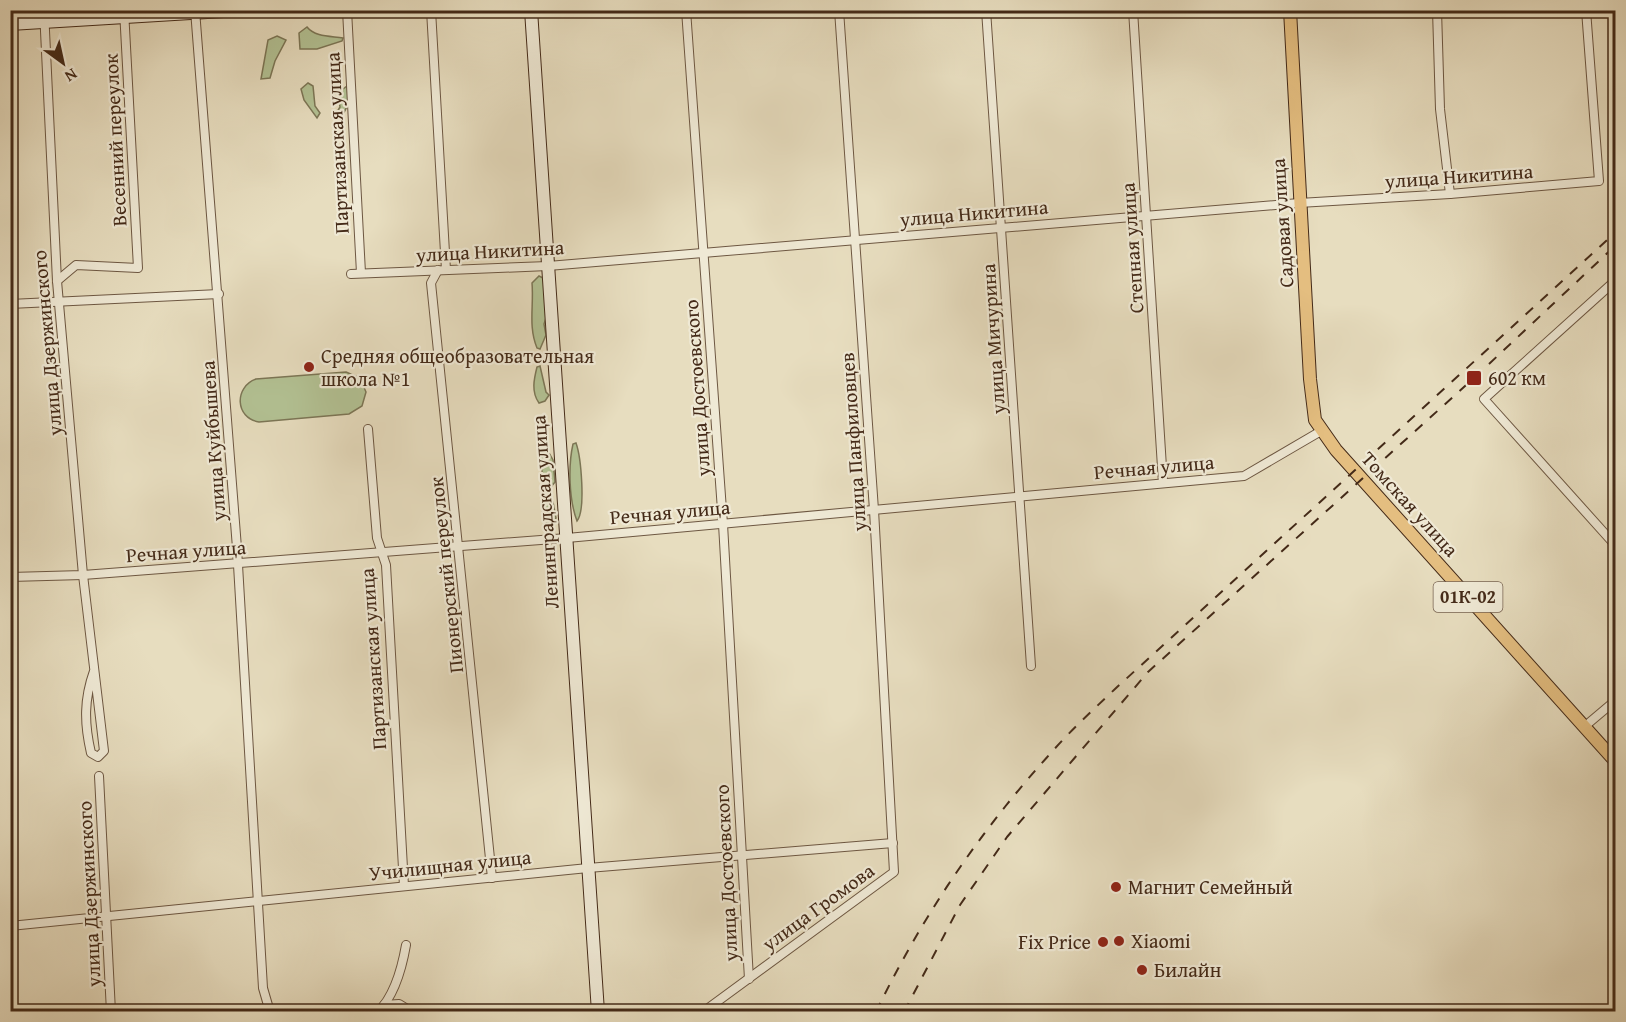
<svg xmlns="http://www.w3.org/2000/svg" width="1626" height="1022" font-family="'Gentium Book Plus',serif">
  <rect width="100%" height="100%" fill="#e7ddbf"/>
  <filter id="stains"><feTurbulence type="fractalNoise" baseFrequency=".00333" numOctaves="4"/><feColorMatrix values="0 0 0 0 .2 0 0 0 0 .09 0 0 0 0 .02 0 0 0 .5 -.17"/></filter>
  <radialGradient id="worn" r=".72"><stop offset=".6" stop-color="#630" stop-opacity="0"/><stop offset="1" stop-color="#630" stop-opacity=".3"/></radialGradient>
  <g fill="#b3c294" stroke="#7c7656" stroke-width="1.5">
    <path d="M307 27C315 37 330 36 343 38L342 41 317 49H300L299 33Z"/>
    <path d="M277 36 286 40 275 61 270 78 261 79 268 40Z"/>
    <path d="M308 83 313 86 315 106 320 113 317 118 304 100 301 89Z"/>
    <path d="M347 86C350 97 348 110 340 117L337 112 340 107 338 93Z"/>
    <path d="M539 276 545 279 546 318 544 324 546 335 540 349 537 348C528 326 534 306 532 283Z"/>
    <path d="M540 366 546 392 549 395 545 401 539 403C531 392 534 379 537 367Z"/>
    <path d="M346 372 360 378 366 392 362 406 349 414 259 422C235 418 234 387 256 379Z"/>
    <path d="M576 443C581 457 586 510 577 521 569 500 568 466 573 444Z"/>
    <path d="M542 446H545L553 460 555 482 551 487 545 486 540 462Z"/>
    <path d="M549 497 553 502 556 518 552 523 547 524 542 515 544 502Z"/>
  </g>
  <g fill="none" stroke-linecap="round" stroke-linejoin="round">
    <g stroke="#6d5742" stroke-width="10">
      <g id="street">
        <path d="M44 10 57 281 83 575 104 751 98 757 91 753C84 723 84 699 94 671"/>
        <path d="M195 10 237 548 263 988 270 1012"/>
        <path d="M347 10 361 273"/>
        <path d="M431 10 446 270"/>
        <path d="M686 10 723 524 749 979"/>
        <path d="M986 10 1031 666"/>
        <path d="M1133 10 1163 483"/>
        <path d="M1437 10 1440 109 1450 194"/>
        <path d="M438 270 431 283 492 878"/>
        <path d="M351 274 548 266 1299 203 1450 194 1599 181 1586 10"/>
        <path d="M1616 280 1484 399 1616 546"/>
        <path d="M57 281 76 265 138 268 124 10"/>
        <path d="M10 304 219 294"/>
        <path d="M368 429 377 538 386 565 404 886"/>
        <path d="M10 577 83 575 567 538 1244 476 1321 431"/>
        <path d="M1584 727 1616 700"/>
        <path d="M99 776 111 1012"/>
        <path d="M10 926 588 868 893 843"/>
        <path d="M384 1005 399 1004 412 1012"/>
        <path d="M378 1012C395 995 402 968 406 945"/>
        <path d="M703 1012 894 872 874 510 839 10"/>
      </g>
    </g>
    <g stroke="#442a18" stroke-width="14">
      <g id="secondary">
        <path d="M531 10 598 1012"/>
        <path d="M10 24 240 10"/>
      </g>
    </g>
    <g stroke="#442a18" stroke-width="14">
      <path id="primary" d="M1290 10 1310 379 1315 420 1336 450 1616 762"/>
    </g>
    <use href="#street" stroke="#efe9d5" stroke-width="8"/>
    <use href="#secondary" stroke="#efe9d5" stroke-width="12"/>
    <use href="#primary" stroke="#e4be80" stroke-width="12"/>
    <g stroke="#442a18" stroke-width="2" stroke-dasharray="10 10" stroke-linecap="butt">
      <path d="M876 1012C921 918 980 831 1050 754 1070 731 1093 710 1115 689L1616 232"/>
      <path d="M904 1012 960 905 1007 837 1148 672 1474 378 1616 245"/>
    </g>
  </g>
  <g fill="#8f2418" stroke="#efe9d5" stroke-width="2">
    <circle cx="309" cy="367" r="6"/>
    <rect x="1466" y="370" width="16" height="16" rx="3"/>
    <circle cx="1116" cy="887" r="6"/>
    <circle cx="1119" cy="941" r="6"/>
    <circle cx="1103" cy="942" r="6"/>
    <circle cx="1142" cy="970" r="6"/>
  </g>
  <g text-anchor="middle" stroke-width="4.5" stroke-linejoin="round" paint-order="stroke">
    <rect fill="#efe9d5" stroke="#776351" stroke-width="1.5" x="1433.5" y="582" width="69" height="30" rx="4.5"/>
    <g font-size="18" font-weight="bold" fill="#442a18">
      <text x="1468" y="603">01К-02</text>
    </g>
    <g font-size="20" fill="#442a18" stroke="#efe9d5">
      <text transform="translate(115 140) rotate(-93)" y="7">Весенний переулок</text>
      <text transform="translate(337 143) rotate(-93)" y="7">Партизанская улица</text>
      <text transform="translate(1459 176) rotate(-4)" y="7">улица Никитина</text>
      <text transform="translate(974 213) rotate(-5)" y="7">улица Никитина</text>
      <text transform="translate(1282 223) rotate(-94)" y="7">Садовая улица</text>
      <text transform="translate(1132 248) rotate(-94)" y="7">Степная улица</text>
      <text transform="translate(490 251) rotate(-3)" y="7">улица Никитина</text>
      <text transform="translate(993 339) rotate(-94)" y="7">улица Мичурина</text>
      <text transform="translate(47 343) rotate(-95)" y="7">улица Дзержинского</text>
      <text transform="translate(697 388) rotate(-94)" y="7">улица Достоевского</text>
      <text transform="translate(213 441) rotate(-94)" y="7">улица Куйбышева</text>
      <text transform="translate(853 442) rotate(-94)" y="7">улица Панфиловцев</text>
      <text transform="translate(1154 467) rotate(-5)" y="7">Речная улица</text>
      <text transform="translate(1410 504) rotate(48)" y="7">Томская улица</text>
      <text transform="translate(545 512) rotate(-94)" y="7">Ленинградская улица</text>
      <text transform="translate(670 512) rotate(-5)" y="7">Речная улица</text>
      <text transform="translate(186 551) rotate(-4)" y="7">Речная улица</text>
      <text transform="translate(446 575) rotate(-96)" y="7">Пионерский переулок</text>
      <text transform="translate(373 659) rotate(-94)" y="7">Партизанская улица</text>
      <text transform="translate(450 865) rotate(-6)" y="7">Училищная улица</text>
      <text transform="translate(726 873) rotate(-93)" y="7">улица Достоевского</text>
      <text transform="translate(89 894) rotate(-93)" y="7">улица Дзержинского</text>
      <text transform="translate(818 907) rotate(-36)" y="7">улица Громова</text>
    </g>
    <g font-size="20" fill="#442a18" stroke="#efe9d5" text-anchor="start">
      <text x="321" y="363">Средняя общеобразовательная<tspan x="321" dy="23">школа №1</tspan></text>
      <text x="1488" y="385">602 км</text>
      <text x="1128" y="894">Магнит Семейный</text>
      <text x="1131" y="948">Xiaomi</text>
      <text x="1091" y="949" text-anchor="end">Fix Price</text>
      <text x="1154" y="977">Билайн</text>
    </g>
  </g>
  <rect width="1626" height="1022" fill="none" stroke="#e7ddbf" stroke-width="36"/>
  <rect x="12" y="12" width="1602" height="998" fill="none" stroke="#442a18" stroke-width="3"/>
  <rect x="18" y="18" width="1590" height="986" fill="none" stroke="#442a18" stroke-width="1.5"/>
  <g transform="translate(63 63) rotate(147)" stroke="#efe9d5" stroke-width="4.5" paint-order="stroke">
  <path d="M0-4.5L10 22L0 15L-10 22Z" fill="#442a18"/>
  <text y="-9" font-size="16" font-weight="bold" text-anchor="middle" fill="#442a18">N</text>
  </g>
  <rect width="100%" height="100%" filter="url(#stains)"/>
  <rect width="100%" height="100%" fill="url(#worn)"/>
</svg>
